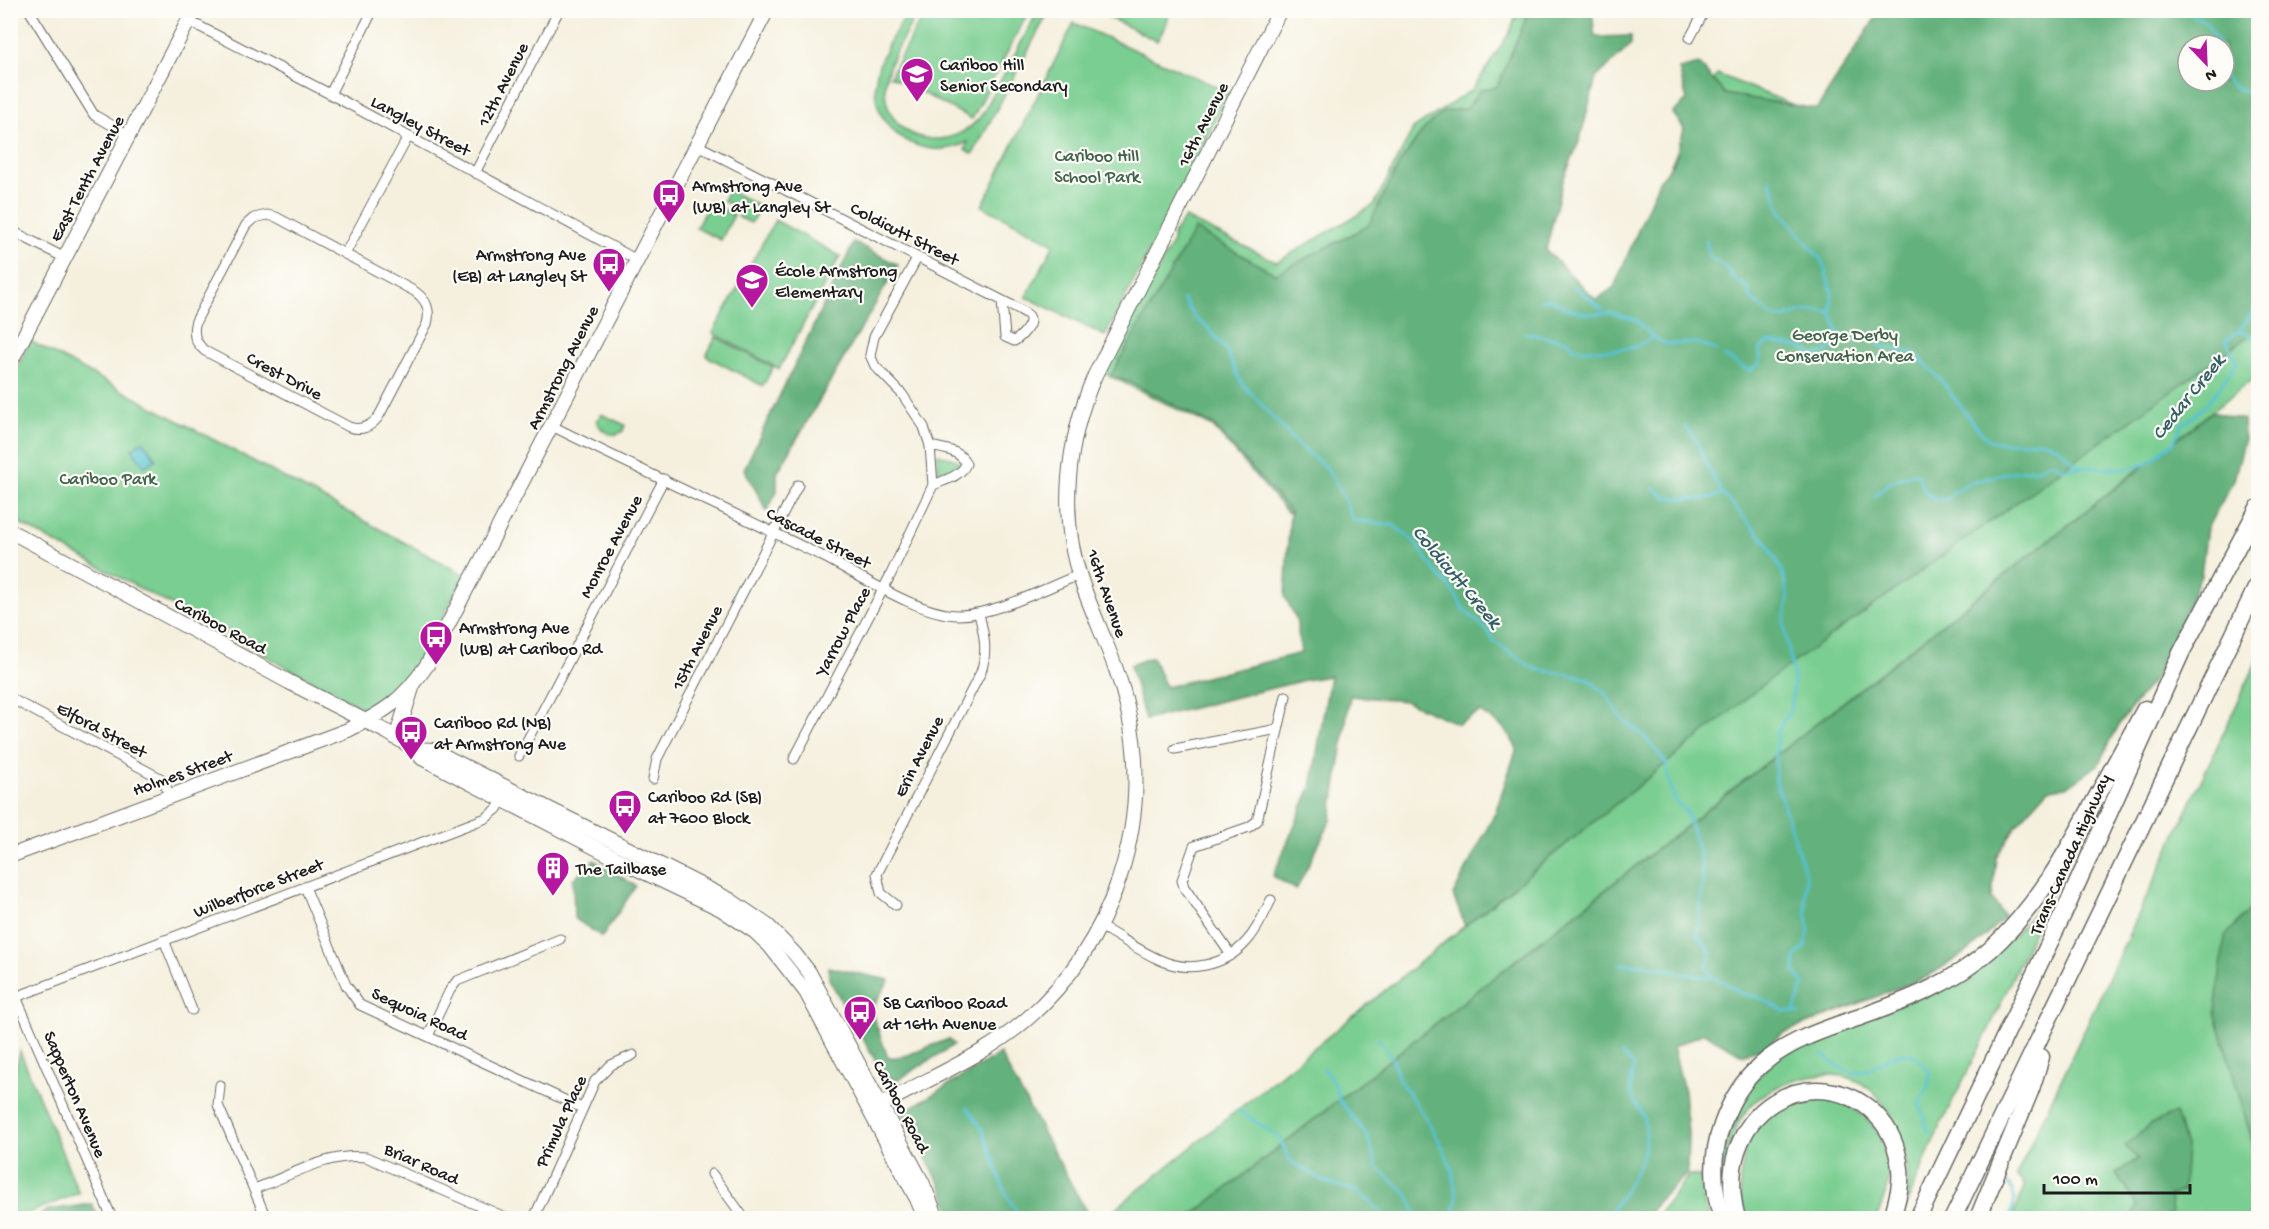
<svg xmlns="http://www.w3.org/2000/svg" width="2269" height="1229" font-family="'Gochi Hand',sans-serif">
  <rect width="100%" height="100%" fill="#fdfcf7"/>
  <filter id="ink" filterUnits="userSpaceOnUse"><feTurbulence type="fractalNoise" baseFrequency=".0167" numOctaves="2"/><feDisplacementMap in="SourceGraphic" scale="12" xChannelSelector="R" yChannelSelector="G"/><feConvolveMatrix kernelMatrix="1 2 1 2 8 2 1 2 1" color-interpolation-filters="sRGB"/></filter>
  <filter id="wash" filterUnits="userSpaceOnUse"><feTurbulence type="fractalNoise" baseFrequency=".008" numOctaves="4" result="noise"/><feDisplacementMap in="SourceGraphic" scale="24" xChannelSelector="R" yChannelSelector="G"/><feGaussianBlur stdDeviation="1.35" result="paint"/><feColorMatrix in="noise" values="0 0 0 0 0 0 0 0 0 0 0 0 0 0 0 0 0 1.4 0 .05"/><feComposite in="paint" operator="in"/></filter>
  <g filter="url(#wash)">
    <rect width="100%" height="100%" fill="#f5f0de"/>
    <g fill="#7ace91" stroke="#4b7556" stroke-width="1.5" fill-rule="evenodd">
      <path d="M908 11H919C907 33 883 65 885 91 888 145 955 155 983 113L1038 11H1049L973 154 965 150 968 142C923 165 868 130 876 78 879 54 897 31 908 11Z"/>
      <path d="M925 11H1029L972 119 890 76Z"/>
      <path d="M1096 11 1169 10V11L1166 25 1157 41Z"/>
      <path d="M1518 11H1588L1535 249 1602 309 1631 265 1670 166 1717 74 1821 116 2258 11V375L1189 1218H1104L1767 681 1287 512 1213 427 1104 373 1173 241V234L1185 218 1277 262 1374 205 1413 129 1473 89 1510 32ZM2188 45H2224V81H2188Z"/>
      <path d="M1074 23 1229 92 1167 217 1164 229 1159 233 1105 336 1026 297 1054 244 982 206Z"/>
      <path d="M729 190 760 207 751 223 738 217 740 211 723 200Z"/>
      <path d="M710 202 734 215 721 240 696 228Z"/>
      <path d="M775 220 840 256 779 369 713 333Z"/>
      <path d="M716 337 773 367 763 386 706 356Z"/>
      <path d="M30 341 465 575C449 604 400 711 364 709L11 519V380Z"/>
      <path d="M601 414 625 425 623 431C613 439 601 432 597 421Z"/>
      <path d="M939 454 957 460 960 465 939 475 937 456Z"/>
      <path d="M2258 659V1218H2014V1213L2025 1187 2022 1181 2016 1176Z"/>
      <path d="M2053 889 1990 1027 1938 1130 1902 1215C1904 1207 1908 1197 1908 1189 1910 1149 1890 1092 1850 1078 1834 1073 1816 1075 1801 1079 1731 1095 1720 1153 1728 1215L1717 1189 1720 1147 1742 1091 1781 1055 1881 1013 2015 934Z"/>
      <path d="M20 1051 79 1193 16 1218H11V1088Z"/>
      <path d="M1824 1097C1868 1107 1894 1140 1887 1187 1885 1197 1880 1208 1877 1218H1747L1741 1205 1740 1178 1745 1150 1756 1124 1793 1099Z"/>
      <path d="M1689 1175 1701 1177 1704 1203 1710 1218H1656Z"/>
    </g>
    <g fill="#63b17b" stroke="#40664c" stroke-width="1.5" fill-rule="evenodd">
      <path d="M1529 11H1592L1595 37 1631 36V45L1596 78 1580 139 1562 183 1546 250 1596 300 1614 287 1659 181 1674 162 1684 129 1673 113 1687 100 1679 69 1699 64 1725 94 1817 109 1880 11H2258V329L1768 681 1465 926 1453 895 1495 813 1517 748 1504 728 1480 712 1458 724 1405 701 1350 696 1331 820 1296 890 1273 876 1311 787 1330 676 1305 680 1145 720 1130 665 1152 657 1166 687 1301 653 1296 618 1285 597 1290 511 1213 425 1130 382 1110 377 1195 229 1275 274 1368 226 1401 161 1424 129 1443 112 1467 108 1480 90 1497 87ZM2188 45H2224V81H2188Z"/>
      <path d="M854 242 898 265 777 473V491L767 511 744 469Z"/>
      <path d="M2212 412 2243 420 2244 442 2234 480 2207 528 2201 575 2158 674 2120 723 2098 765 2067 787 2049 789 2018 823 1996 857 1992 898 2005 917 1970 950 1927 977 1783 1033 1765 1047 1742 1055 1704 1033 1673 1047 1684 1091 1688 1133 1687 1174 1657 1202 1647 1218H1189Z"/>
      <path d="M594 860 636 886 602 937 574 918 573 879Z"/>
      <path d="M2258 901V1161L2215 1012 2225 936Z"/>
      <path d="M828 967 889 980 871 1010 888 1058 905 1056 949 1039 954 1045 898 1080 884 1076 829 979Z"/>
      <path d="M1000 1054 1085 1209 1090 1218H953L941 1186 903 1115 908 1109Z"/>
      <path d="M2175 1113 2186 1146 2183 1191 2170 1196 2172 1213 2166 1218H2131L2137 1206 2116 1173 2138 1159 2125 1146 2151 1124Z"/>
      <path d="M92 1204 99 1218H35L48 1210Z"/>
    </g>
    <path fill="#57c2d2" stroke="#3a6f77" stroke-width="1.5" d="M143 441 156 459 145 467 132 449Z"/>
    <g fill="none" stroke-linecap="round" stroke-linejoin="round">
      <g stroke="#57c2d2" stroke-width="3">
        <path d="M2182 10 2206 22 2219 45"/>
        <path d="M2224 76 2232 86 2256 96 2258 102"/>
        <path d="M1770 179 1780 210 1822 261 1832 293 1831 313 1841 339"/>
        <path d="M1706 240 1709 257 1725 267 1736 280 1747 287 1752 300 1774 317 1784 318 1800 312 1813 310 1831 313"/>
        <path d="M1574 286 1602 309"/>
        <path d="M1183 299 1195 318 1207 327 1225 348 1241 382 1298 445 1326 467 1341 491 1353 520 1393 525 1414 541 1436 572 1453 591 1465 611 1489 632 1493 641 1535 669 1587 678 1606 694 1621 718 1644 736 1666 763 1670 786 1676 802 1686 811 1699 851 1703 876 1697 934 1711 953 1706 968 1712 977 1725 983 1742 994 1758 997 1784 1011 1800 1013"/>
        <path d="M1540 301 1550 299 1564 307 1588 314 1611 313 1636 320 1653 337"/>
        <path d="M2239 331 2258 305"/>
        <path d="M1525 333 1568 341 1575 349 1613 350 1635 347 1653 337 1666 344 1697 343 1716 350"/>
        <path d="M1724 356 1749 371 1760 364V349L1769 342 1802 348 1815 356C1838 350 1838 335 1866 334L1881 346 1910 352 1918 356 1941 380 1976 427 1989 440 2004 443 2040 441 2059 447 2067 457 2082 467 2126 469 2146 464 2174 442 2182 424C2200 417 2226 379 2237 362L2226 340 2239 331 2251 335 2258 341"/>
        <path d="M1686 427 1698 444 1707 466 1723 494 1767 543 1782 571 1788 599 1784 625 1794 678 1791 709 1777 732 1775 779 1806 875 1805 900 1809 930 1805 946 1795 957V972L1804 984 1794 1011"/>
        <path d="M1653 488 1667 498 1705 499 1723 494"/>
        <path d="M1875 496 1889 483 1913 473 1919 475C1921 487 1925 493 1935 500L1948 499 1954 492 1967 484 2011 472 2037 469 2053 462 2063 469 2082 467"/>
        <path d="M1621 965 1645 964 1685 974 1710 977"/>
        <path d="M1379 1039 1392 1058 1399 1080 1424 1115 1443 1148 1452 1170 1457 1199 1454 1209V1218"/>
        <path d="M1823 1055C1831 1061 1840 1069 1850 1072 1882 1079 1899 1025 1930 1074L1928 1087 1919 1104 1929 1133"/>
        <path d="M1324 1069 1336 1087 1339 1100 1367 1135 1377 1167 1407 1194 1418 1218"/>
        <path d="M967 1107 983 1131 1005 1192 1020 1218"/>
        <path d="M1238 1110 1279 1137 1290 1161 1323 1181 1359 1192 1388 1218"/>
        <path d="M2008 1184C2017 1195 2014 1205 2010 1218"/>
        <path d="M1607 1218C1624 1189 1654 1156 1644 1119 1643 1113 1638 1108 1635 1103 1628 1090 1630 1080 1634 1066L1622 1054"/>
      </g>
    </g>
  </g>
  <g filter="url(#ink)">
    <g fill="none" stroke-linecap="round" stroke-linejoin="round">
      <g stroke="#686660" stroke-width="11">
        <g id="street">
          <path d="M29 10 94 115 129 135"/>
          <path d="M189 21 330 94 637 260"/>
          <path d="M1690 38 1705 10"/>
          <path d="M330 94 373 10"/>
          <path d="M697 145 1015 307C1018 309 1027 313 1029 316 1034 324 1020 338 1014 341L1005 337 1002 301"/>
          <path d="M475 173 559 10"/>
          <path d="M267 215 276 217 414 291C426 299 431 309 427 324L379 416C371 427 361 431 349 427L205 351C195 343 192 333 196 321L246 225 254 218Z"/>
          <path d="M10 230 65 258"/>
          <path d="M345 254 408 137"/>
          <path d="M552 426C640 470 730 511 818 554 857 573 917 615 959 615 995 615 1045 588 1079 575"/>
          <path d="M930 446C943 449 961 450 966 464 961 476 945 480 933 485"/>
          <path d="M10 698 162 779 170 795"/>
          <path d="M1175 749 1278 729"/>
          <path d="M519 756 664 479"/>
          <path d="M794 759 890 576 933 485 930 446 924 427 902 394 875 366 870 355 874 337 917 258"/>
          <path d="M653 779 657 759 798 485"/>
          <path d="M305 887 346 985 360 1005 582 1108"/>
          <path d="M896 905 881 893 877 874 981 672C988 651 984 634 979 614"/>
          <path d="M1101 927C1120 937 1138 950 1158 959 1188 974 1225 966 1247 941 1258 929 1264 914 1271 900"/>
          <path d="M164 940 192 1010"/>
          <path d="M1231 955 1184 887 1182 880 1194 846 1249 827 1257 821 1286 696"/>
          <path d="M10 983 112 1218"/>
          <path d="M16 997 486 818 497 809 503 799"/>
          <path d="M428 1036 450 990 457 981 560 939"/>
          <path d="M220 1085 218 1105 266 1218"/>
          <path d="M712 1174 744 1218"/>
          <path d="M254 1189C290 1176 326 1153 366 1157L507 1218"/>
          <path d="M534 1218 595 1081 611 1065 633 1055"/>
        </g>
      </g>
      <g stroke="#686660" stroke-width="16">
        <g id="secondary">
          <path d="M10 363 194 10"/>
          <path d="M10 531 289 682 387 732 415 749 422 758 434 764 625 863 721 909 754 931 770 946 806 992 917 1199 925 1218"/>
          <path d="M396 738 412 688"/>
          <path d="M415 749 432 750 730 900 768 926 794 953 809 972 922 1182 937 1218"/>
          <path d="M10 856 348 730C386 711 402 701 427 665L767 10"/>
          <path d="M871 1111C922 1080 981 1059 1027 1019 1113 943 1153 824 1128 711 1119 667 1097 626 1082 583 1058 516 1067 439 1095 375L1280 10"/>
        </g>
      </g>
      <g stroke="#686660" stroke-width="19">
        <g id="highway">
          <path d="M1722 1218C1712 1187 1711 1156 1722 1125 1730 1102 1742 1081 1761 1065 1789 1040 1828 1028 1863 1016 1908 1000 1955 982 1991 949 2033 910 2061 863 2088 813 2107 778 2126 744 2145 709"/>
          <path d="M1737 1218C1731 1197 1730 1172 1737 1151 1767 1060 1891 1075 1900 1169 1902 1186 1896 1203 1892 1218"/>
          <path d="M1918 1218 2068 904 2181 653 2258 508"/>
          <path d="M1953 1218 2258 584"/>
          <path d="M1978 1218 2031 1089 2041 1057"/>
        </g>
      </g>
      <use href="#street" stroke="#fff" stroke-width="9"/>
      <use href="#secondary" stroke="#fff" stroke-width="14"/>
      <use href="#highway" stroke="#fff" stroke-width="16"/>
    </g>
  </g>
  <defs>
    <g id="school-pin" transform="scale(1.725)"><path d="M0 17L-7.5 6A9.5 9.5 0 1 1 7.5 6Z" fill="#b5179e" stroke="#fdfcf7"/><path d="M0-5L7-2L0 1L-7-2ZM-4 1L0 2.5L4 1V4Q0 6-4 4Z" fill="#fff"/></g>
    <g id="bus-pin" transform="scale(1.725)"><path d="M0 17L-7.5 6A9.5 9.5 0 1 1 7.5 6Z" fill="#b5179e" stroke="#fdfcf7"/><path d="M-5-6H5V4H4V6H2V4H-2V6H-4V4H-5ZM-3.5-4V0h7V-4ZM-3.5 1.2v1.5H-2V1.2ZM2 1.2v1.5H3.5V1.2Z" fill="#fff"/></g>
    <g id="building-pin" transform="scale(1.725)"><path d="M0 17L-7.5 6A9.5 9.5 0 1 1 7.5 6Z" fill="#b5179e" stroke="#fdfcf7"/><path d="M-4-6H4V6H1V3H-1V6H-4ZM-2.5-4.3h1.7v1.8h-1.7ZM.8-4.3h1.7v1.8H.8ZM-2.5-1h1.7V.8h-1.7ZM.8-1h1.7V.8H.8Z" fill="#fff"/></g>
  </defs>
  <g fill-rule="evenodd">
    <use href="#school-pin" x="917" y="74"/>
    <use href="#bus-pin" x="669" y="195"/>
    <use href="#bus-pin" x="609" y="264"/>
    <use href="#school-pin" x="752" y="280"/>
    <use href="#bus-pin" x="436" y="637"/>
    <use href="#bus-pin" x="411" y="732"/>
    <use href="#bus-pin" x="625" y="806"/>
    <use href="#building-pin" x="553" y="868"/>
    <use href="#bus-pin" x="860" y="1012"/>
  </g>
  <g text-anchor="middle" stroke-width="4.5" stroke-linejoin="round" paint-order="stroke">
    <g font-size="18" fill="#1c1c1c" stroke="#fdfcf7" text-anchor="start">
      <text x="940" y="70">Cariboo Hill<tspan x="940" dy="21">Senior Secondary</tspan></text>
      <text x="692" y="191">Armstrong Ave<tspan x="692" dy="21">(WB) at Langley St</tspan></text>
      <text x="586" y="260" text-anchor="end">Armstrong Ave<tspan x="586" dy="21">(EB) at Langley St</tspan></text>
      <text x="775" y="276">École Armstrong<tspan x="775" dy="21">Elementary</tspan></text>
      <text x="459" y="633">Armstrong Ave<tspan x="459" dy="21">(WB) at Cariboo Rd</tspan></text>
      <text x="434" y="728">Cariboo Rd (NB)<tspan x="434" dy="21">at Armstrong Ave</tspan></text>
      <text x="648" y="802">Cariboo Rd (SB)<tspan x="648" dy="21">at 7600 Block</tspan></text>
      <text x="576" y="874">The Tailbase</text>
      <text x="883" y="1008">SB Cariboo Road<tspan x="883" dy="21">at 16th Avenue</tspan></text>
    </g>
    <g font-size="18" fill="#1c1c1c" stroke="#fdfcf7">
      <text transform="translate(502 84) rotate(-63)" y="6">12th Avenue</text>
      <text transform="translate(1202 124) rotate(-63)" y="6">16th Avenue</text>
      <text transform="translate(421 125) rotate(28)" y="6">Langley Street</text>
      <text transform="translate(86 178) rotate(-62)" y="6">East Tenth Avenue</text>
      <text transform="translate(905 233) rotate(27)" y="6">Coldicutt Street</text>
      <text transform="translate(562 367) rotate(-63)" y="6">Armstrong Avenue</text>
      <text transform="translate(285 375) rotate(28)" y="6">Crest Drive</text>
      <text transform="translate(819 537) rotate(27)" y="6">Cascade Street</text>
      <text transform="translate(610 546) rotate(-62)" y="6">Monroe Avenue</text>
      <text transform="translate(1108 593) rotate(71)" y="6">16th Avenue</text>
      <text transform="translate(221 625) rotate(28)" y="6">Cariboo Road</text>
      <text transform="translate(842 631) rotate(-62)" y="6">Yarrow Place</text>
      <text transform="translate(696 647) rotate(-63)" y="6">15th Avenue</text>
      <text transform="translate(102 729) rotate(28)" y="6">Elford Street</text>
      <text transform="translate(918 756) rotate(-63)" y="6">Erin Avenue</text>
      <text transform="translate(182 772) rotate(-20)" y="6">Holmes Street</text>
      <text transform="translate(2069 854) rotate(-66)" y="6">Trans-Canada Highway</text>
      <text transform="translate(258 887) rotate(-21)" y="6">Wilberforce Street</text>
      <text transform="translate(420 1013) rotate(25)" y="6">Sequoia Road</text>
      <text transform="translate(76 1094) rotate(67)" y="6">Sapperton Avenue</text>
      <text transform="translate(902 1106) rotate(62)" y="6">Cariboo Road</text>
      <text transform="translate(560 1121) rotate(-65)" y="6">Primula Place</text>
      <text transform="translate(422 1163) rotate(24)" y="6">Briar Road</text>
    </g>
    <g font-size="18" fill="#42634b" stroke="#fdfcf7">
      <text x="1097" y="161">Cariboo Hill<tspan x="1097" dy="21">School Park</tspan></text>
      <text x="1845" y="340">George Derby<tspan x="1845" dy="21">Conservation Area</tspan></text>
      <text x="108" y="484">Cariboo Park</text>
    </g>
    <g font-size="20" font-style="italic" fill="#345e65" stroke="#fdfcf7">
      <text transform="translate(2187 396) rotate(-51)" y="7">Cedar Creek</text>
      <text transform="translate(1458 576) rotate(50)" y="7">Coldicutt Creek</text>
    </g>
  </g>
  <rect width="2269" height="1229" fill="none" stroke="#fdfcf7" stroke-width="36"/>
  <g transform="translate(2206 63) rotate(157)"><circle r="28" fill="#fdfcf7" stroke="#a3a29f" stroke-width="1.5"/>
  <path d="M0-4.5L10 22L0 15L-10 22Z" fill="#b5179e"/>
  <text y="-9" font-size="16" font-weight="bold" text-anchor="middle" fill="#1c1c1c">N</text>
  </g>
  <path d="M2044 1184v9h146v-9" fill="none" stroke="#1c1c1c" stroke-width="3"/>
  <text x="2053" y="1184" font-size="18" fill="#1c1c1c" stroke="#fdfcf7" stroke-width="4.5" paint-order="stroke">100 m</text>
</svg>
